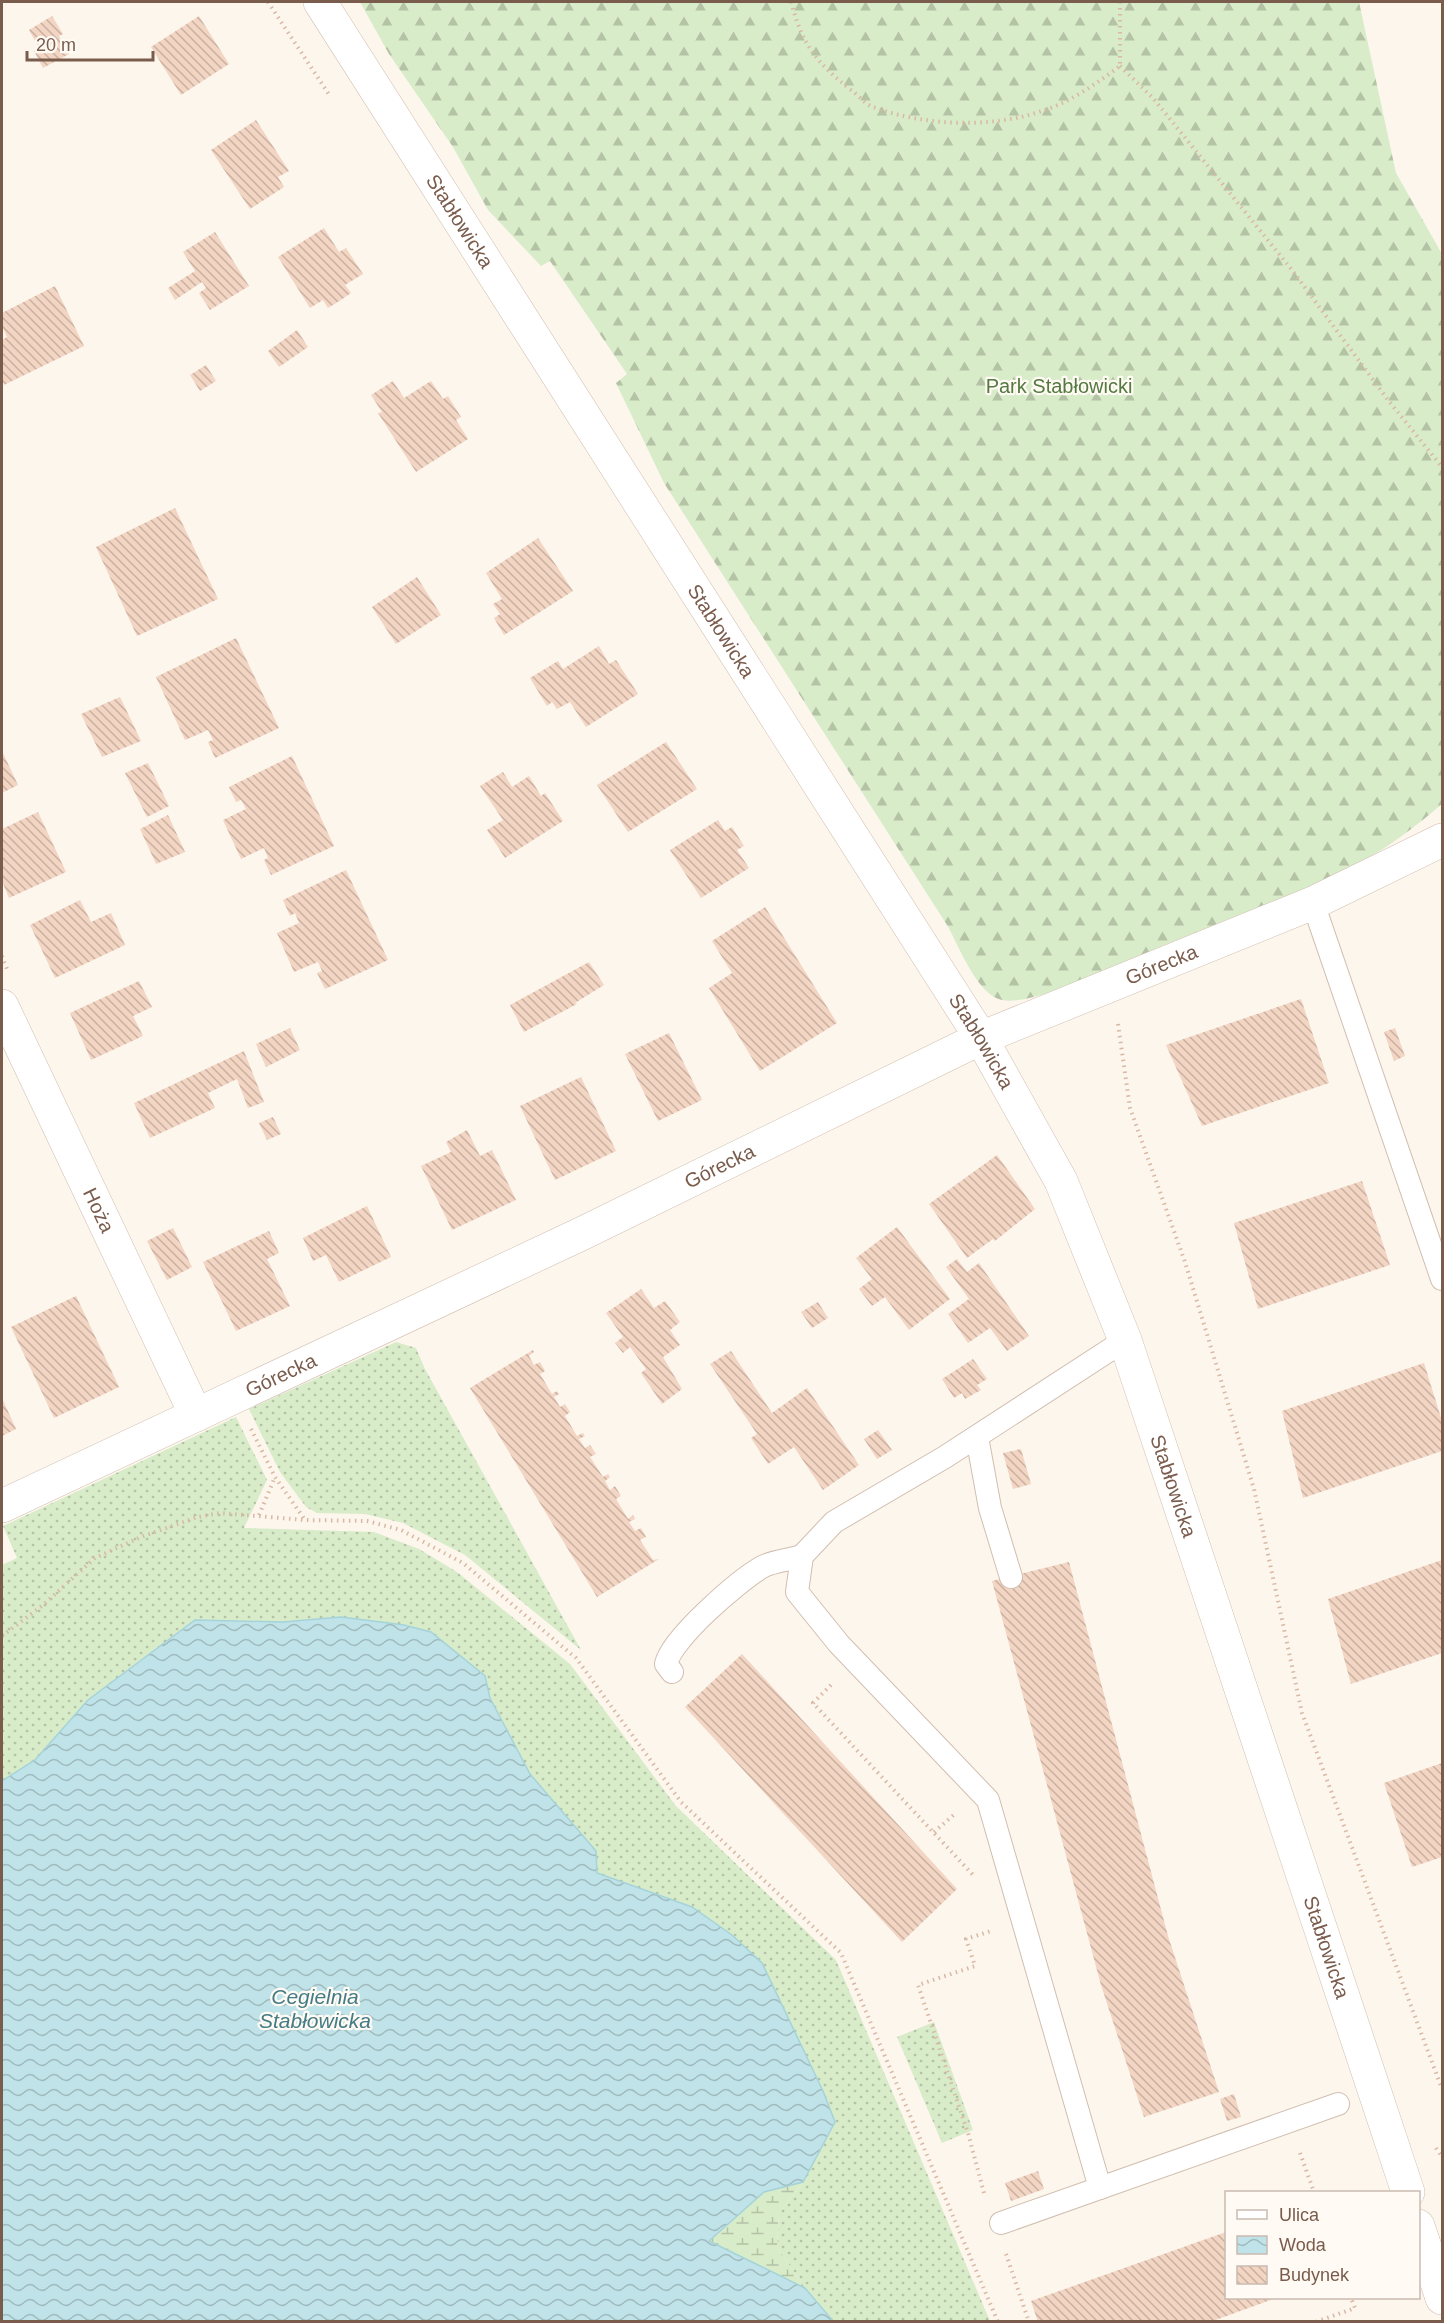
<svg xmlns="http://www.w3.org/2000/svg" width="1444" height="2323" font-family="Helvetica,sans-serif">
  <defs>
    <pattern id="grass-dots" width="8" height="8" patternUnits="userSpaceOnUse" patternTransform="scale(1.5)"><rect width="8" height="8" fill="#d8ecc9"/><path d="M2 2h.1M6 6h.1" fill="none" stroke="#b4c2a5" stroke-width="1.8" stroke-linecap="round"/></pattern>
    <pattern id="forest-firs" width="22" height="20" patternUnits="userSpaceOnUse" patternTransform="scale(1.5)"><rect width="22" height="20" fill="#d8ecc9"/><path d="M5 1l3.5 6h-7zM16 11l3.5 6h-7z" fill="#b4c2a5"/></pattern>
    <pattern id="wetland-marsh" width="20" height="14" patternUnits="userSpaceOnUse" patternTransform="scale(1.5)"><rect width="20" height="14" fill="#d8ecc9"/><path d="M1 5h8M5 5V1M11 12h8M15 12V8" fill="none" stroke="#b4c2a5"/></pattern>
    <pattern id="water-waves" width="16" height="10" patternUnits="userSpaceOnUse" patternTransform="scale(1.5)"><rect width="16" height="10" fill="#bfe3e8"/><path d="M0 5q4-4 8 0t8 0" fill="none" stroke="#a0bbbe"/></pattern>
    <pattern id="building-back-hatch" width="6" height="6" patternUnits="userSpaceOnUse" patternTransform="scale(1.5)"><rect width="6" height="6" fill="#f3d5c3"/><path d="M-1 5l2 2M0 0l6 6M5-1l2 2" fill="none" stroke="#cab0a1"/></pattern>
  </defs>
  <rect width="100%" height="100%" fill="#fdf6ec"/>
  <g fill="url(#grass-dots)">
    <path d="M396 1342 416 1348 425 1369 581 1650 465 1555 403 1523 365 1514 317 1513 306 1507 280 1472 249 1409Z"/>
    <path d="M236 1417 267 1480 244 1528 374 1532 419 1549 457 1572 570 1664 676 1806 836 1960 990 2321H833L805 2288 777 2247 779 2213 803 2182 597 1873 596 1851 530 1774 489 1698 485 1676 431 1632 404 1625 341 1617 283 1622 88 1700 35 1761 2 1781V1565L17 1558 3 1526Z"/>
    <path d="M934 2022 973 2130 942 2143 897 2037Z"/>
  </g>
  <path fill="url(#forest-firs)" d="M360 2H1359L1396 173 1442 254V804C1416 826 1388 848 1357 864 1295 896 1229 919 1165 945 1131 959 1035 1007 1002 1000 977 995 959 946 947 925L664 483 616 383 627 374 550 261 541 266 488 210 453 147 389 54Z"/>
  <path fill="url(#wetland-marsh)" d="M803 2182 779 2213 777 2247 805 2288 709 2241 764 2192Z"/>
  <path fill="url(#water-waves)" stroke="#a5d3da" stroke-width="1.5" d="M341 1617 404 1625 431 1632 485 1676 490 1698 530 1774 596 1851 597 1873 692 1907 732 1935 762 1963 823 2091 835 2122 803 2182 764 2192 709 2241 805 2288 833 2321H2V1781L35 1760 88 1700 195 1620 283 1622Z"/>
  <g fill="url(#building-back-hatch)">
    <path d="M52 16 63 34 59 36 69 54 43 68 34 51 39 48 29 30Z"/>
    <path d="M199 16 229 64 181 95 151 47Z"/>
    <path d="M256 120 289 171 278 177 284 187 250 209 211 150Z"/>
    <path d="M324 228 339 252 346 248 363 274 345 285 351 293 341 300 328 308 323 300 310 308 278 257Z"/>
    <path d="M215 232 249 286 210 310 199 293 206 288 202 282 175 300 168 288 195 271 183 252Z"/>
    <path d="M55 286 84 346 4 385 2 379V340L7 337 2 326V313Z"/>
    <path d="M297 330 308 347 279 367 268 351Z"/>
    <path d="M206 365 216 381 200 391 190 375Z"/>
    <path d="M393 381 404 398 431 381 443 399 448 396 461 417 456 420 468 439 416 472 378 413 382 412 371 395Z"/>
    <path d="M175 508 218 599 137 636 96 547Z"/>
    <path d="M538 538 573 591 504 635 494 618 500 614 493 604 502 599 486 573Z"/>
    <path d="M417 577 441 615 396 644 372 607Z"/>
    <path d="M236 638 279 728 215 758 208 742 213 740 208 730 185 740 156 677Z"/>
    <path d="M599 646 609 664 616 660 638 694 586 727 570 702 557 709 552 702 547 706 530 678 558 661 563 669Z"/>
    <path d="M120 697 141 741 102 757 81 714Z"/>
    <path d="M666 742 697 789 628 832 597 785Z"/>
    <path d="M2 751 18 785 2 793Z"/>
    <path d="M292 756 334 846 271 875 264 860 268 858 264 848 241 859 223 820 246 809 241 800 236 802 229 787Z"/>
    <path d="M148 763 169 806 147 817 125 773Z"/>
    <path d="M503 772 512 787 529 776 541 796 545 793 563 821 505 858 487 830 503 820 480 786Z"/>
    <path d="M38 812 66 872 9 898 2 881V829Z"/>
    <path d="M168 815 185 852 156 864 140 829Z"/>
    <path d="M718 820 725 831 732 827 744 846 737 850 749 868 701 898 670 850Z"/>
    <path d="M346 870 388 960 325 989 317 973 322 971 318 962 294 972 277 933 299 923 295 913 290 916 283 900Z"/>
    <path d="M80 900 91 922 111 913 125 945 55 978 30 925Z"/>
    <path d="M765 907 837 1023 760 1071 709 988 732 973 712 941Z"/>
    <path d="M589 962 604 985 575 1003 577 1004 524 1032 510 1005Z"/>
    <path d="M139 981 152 1007 133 1016 143 1036 91 1060 70 1013Z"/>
    <path d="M1301 999 1329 1083 1202 1126 1166 1045Z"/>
    <path d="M290 1028 300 1050 266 1067 256 1044Z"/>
    <path d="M1395 1028 1405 1056 1394 1061 1384 1032Z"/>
    <path d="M669 1033 702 1100 658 1121 625 1054Z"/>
    <path d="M244 1051 264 1102 248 1108 237 1079 208 1093 215 1108 150 1138 134 1103Z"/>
    <path d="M581 1077 616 1151 555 1180 520 1106Z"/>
    <path d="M273 1117 281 1134 267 1140 259 1123Z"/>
    <path d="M467 1130 480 1156 492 1150 516 1200 452 1230 421 1166 451 1152 446 1142Z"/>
    <path d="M997 1155 1035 1209 995 1241 993 1239 967 1258 929 1204Z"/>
    <path d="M1362 1181 1390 1265 1258 1309 1234 1223Z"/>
    <path d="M367 1206 391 1257 339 1282 326 1255 313 1261 303 1238Z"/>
    <path d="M897 1227 950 1299 909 1330 885 1297 872 1306 859 1289 872 1279 856 1258Z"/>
    <path d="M173 1228 192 1267 167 1280 147 1241Z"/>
    <path d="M269 1231 279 1253 267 1259 290 1306 236 1331 203 1262Z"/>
    <path d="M957 1259 967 1272 979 1263 1029 1336 1007 1351 990 1328 968 1343 948 1314 969 1299 946 1267Z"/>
    <path d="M641 1289 654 1308 665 1301 680 1322 670 1330 680 1345 663 1357 682 1389 662 1404 641 1373 646 1369 630 1347 623 1353 615 1343 623 1337 606 1313Z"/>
    <path d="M76 1296 119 1387 54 1418 11 1327Z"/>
    <path d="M818 1302 828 1318 812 1328 801 1312Z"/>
    <path d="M533 1350 534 1352 529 1356 534 1365 540 1362 545 1371 540 1374 552 1394 557 1391 559 1394 554 1397 560 1407 565 1404 570 1412 565 1416 577 1436 583 1433 585 1436 579 1439 585 1448 590 1445 596 1454 590 1457 603 1477 608 1474 610 1477 605 1481 610 1490 615 1486 621 1496 616 1499 628 1519 633 1515 635 1519 629 1522 635 1531 641 1528 646 1537 640 1540 653 1560 659 1559 597 1597 470 1388Z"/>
    <path d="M731 1351 772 1413 807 1388 859 1465 823 1490 794 1447 768 1464 751 1438 757 1434 710 1364Z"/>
    <path d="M973 1359 987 1379 977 1385 981 1390 965 1399 962 1393 954 1398 942 1379Z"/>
    <path d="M1424 1363 1442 1421V1451L1303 1498 1282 1411Z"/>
    <path d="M2 1398 16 1429 2 1436Z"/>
    <path d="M878 1430 892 1450 877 1459 864 1439Z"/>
    <path d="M1021 1449 1031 1484 1013 1489 1003 1453Z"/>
    <path d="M1442 1560V1653L1351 1684 1328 1599Z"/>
    <path d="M1069 1562 1168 1936 1219 2092 1144 2117 1101 1985 992 1581Z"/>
    <path d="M742 1654 957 1889 902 1942 685 1707Z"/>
    <path d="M1442 1763V1857L1412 1867 1384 1783Z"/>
    <path d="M1234 2094 1241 2117 1227 2121 1220 2099Z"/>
    <path d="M1038 2171 1044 2189 1011 2201 1005 2183Z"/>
    <path d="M1226 2232V2298H1276L1210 2322H1038L1031 2301Z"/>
  </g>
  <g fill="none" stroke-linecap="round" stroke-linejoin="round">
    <g stroke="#d1beb0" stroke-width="24">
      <g id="service">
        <path d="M1313 903 1442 1279"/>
        <path d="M1125 1340 945 1457 834 1522 802 1556 797 1592 839 1644 988 1800 1100 2188 1338 2104"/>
        <path d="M977 1437 990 1508 1011 1577"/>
        <path d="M672 1672 666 1664C671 1639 738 1581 762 1567 773 1561 790 1560 802 1556"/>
        <path d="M1001 2223 1100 2188"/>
      </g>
    </g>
    <g stroke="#d1beb0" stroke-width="34">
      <g id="minor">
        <path id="s1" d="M2 1006 196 1415"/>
        <path id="s2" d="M2 1506 581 1234 981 1038 1313 903 1442 840"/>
      </g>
    </g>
    <g stroke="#d1beb0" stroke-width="34">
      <g id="tertiary">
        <path id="s3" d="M320 2 981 1038 1061 1181 1125 1340 1408 2192"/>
        <path d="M1418 2226 1442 2298"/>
      </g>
    </g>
    <g stroke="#d9b8a5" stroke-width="4" stroke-dasharray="1.5 4.5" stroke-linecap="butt">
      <path d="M268 2 330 96"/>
      <path d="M791 2C803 46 816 62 851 90 858 95 865 104 873 107 925 126 992 129 1045 110 1072 101 1097 83 1120 66V2"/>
      <path d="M1120 66 1153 98 1292 270 1388 400 1442 467"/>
      <path d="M2 956 7 969"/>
      <path d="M1118 1024 1130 1108 1185 1262 1254 1489 1302 1713 1442 2089"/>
      <path d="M251 1429 275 1477 305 1520 367 1521 401 1530 463 1563 576 1658 681 1802 841 1953 998 2322"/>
      <path d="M259 1515 275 1477"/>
      <path d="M2 1636 43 1605 95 1558 141 1537 198 1517 220 1513 305 1520"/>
      <path d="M831 1685 813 1703 974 1876"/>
      <path d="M934 1832 956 1813"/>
      <path d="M1436 2148 1442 2157"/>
      <path d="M1300 2153 1314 2192"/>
      <path d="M984 2193 968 2133 918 1985 975 1966 966 1939 991 1931"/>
      <path d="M1006 2254 1029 2322"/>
      <path d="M1316 2322 1355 2308 1351 2298"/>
    </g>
    <use href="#service" stroke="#fff" stroke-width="22"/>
    <use href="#minor" stroke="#fff" stroke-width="33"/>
    <use href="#tertiary" stroke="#fff" stroke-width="33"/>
  </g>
  <g text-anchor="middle" stroke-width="4.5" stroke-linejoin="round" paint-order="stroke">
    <g font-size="20" fill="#7a5c4d" stroke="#fffaf3">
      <text dy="7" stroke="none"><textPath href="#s3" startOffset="260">Stabłowicka</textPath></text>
      <text dy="7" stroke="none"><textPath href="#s3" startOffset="746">Stabłowicka</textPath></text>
      <text dy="7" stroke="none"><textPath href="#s2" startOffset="1280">Górecka</textPath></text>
      <text dy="7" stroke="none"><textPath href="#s3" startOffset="1232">Stabłowicka</textPath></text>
      <text dy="7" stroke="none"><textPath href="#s2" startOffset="794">Górecka</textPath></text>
      <text dy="7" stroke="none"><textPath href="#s1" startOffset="226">Hoża</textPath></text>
      <text dy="7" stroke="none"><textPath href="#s2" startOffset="308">Górecka</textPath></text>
      <text dy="7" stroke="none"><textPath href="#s3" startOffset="1718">Stabłowicka</textPath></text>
      <text dy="7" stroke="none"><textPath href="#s3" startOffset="2204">Stabłowicka</textPath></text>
    </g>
    <g font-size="20" fill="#537a41" stroke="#fffaf3">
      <text x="1059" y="393">Park Stabłowicki</text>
    </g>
    <g font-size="21" font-style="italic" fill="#437c86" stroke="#fffaf3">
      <text x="315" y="2004">Cegielnia<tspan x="315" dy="24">Stabłowicka</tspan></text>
    </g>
  </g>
  <rect width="1444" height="2323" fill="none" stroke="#7a5c4d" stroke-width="6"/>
  <rect x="1225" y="2191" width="195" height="108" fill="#fffaf3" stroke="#cabbb1" stroke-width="1.5"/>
  <rect x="1237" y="2210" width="30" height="9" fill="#ffffff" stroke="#cabbb1" stroke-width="1.5"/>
  <text x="1279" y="2221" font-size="18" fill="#7a5c4d">Ulica</text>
  <rect x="1237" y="2236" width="30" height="18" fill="url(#water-waves)" stroke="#cabbb1" stroke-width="1.5"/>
  <text x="1279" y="2251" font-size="18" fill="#7a5c4d">Woda</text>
  <rect x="1237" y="2266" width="30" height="18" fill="url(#building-back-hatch)" stroke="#cabbb1" stroke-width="1.5"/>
  <text x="1279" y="2281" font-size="18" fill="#7a5c4d">Budynek</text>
  <path d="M27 51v9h126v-9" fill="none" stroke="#7a5c4d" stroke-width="3"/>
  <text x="36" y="51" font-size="18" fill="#7a5c4d" stroke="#fffaf3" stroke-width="4.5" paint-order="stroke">20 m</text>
</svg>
